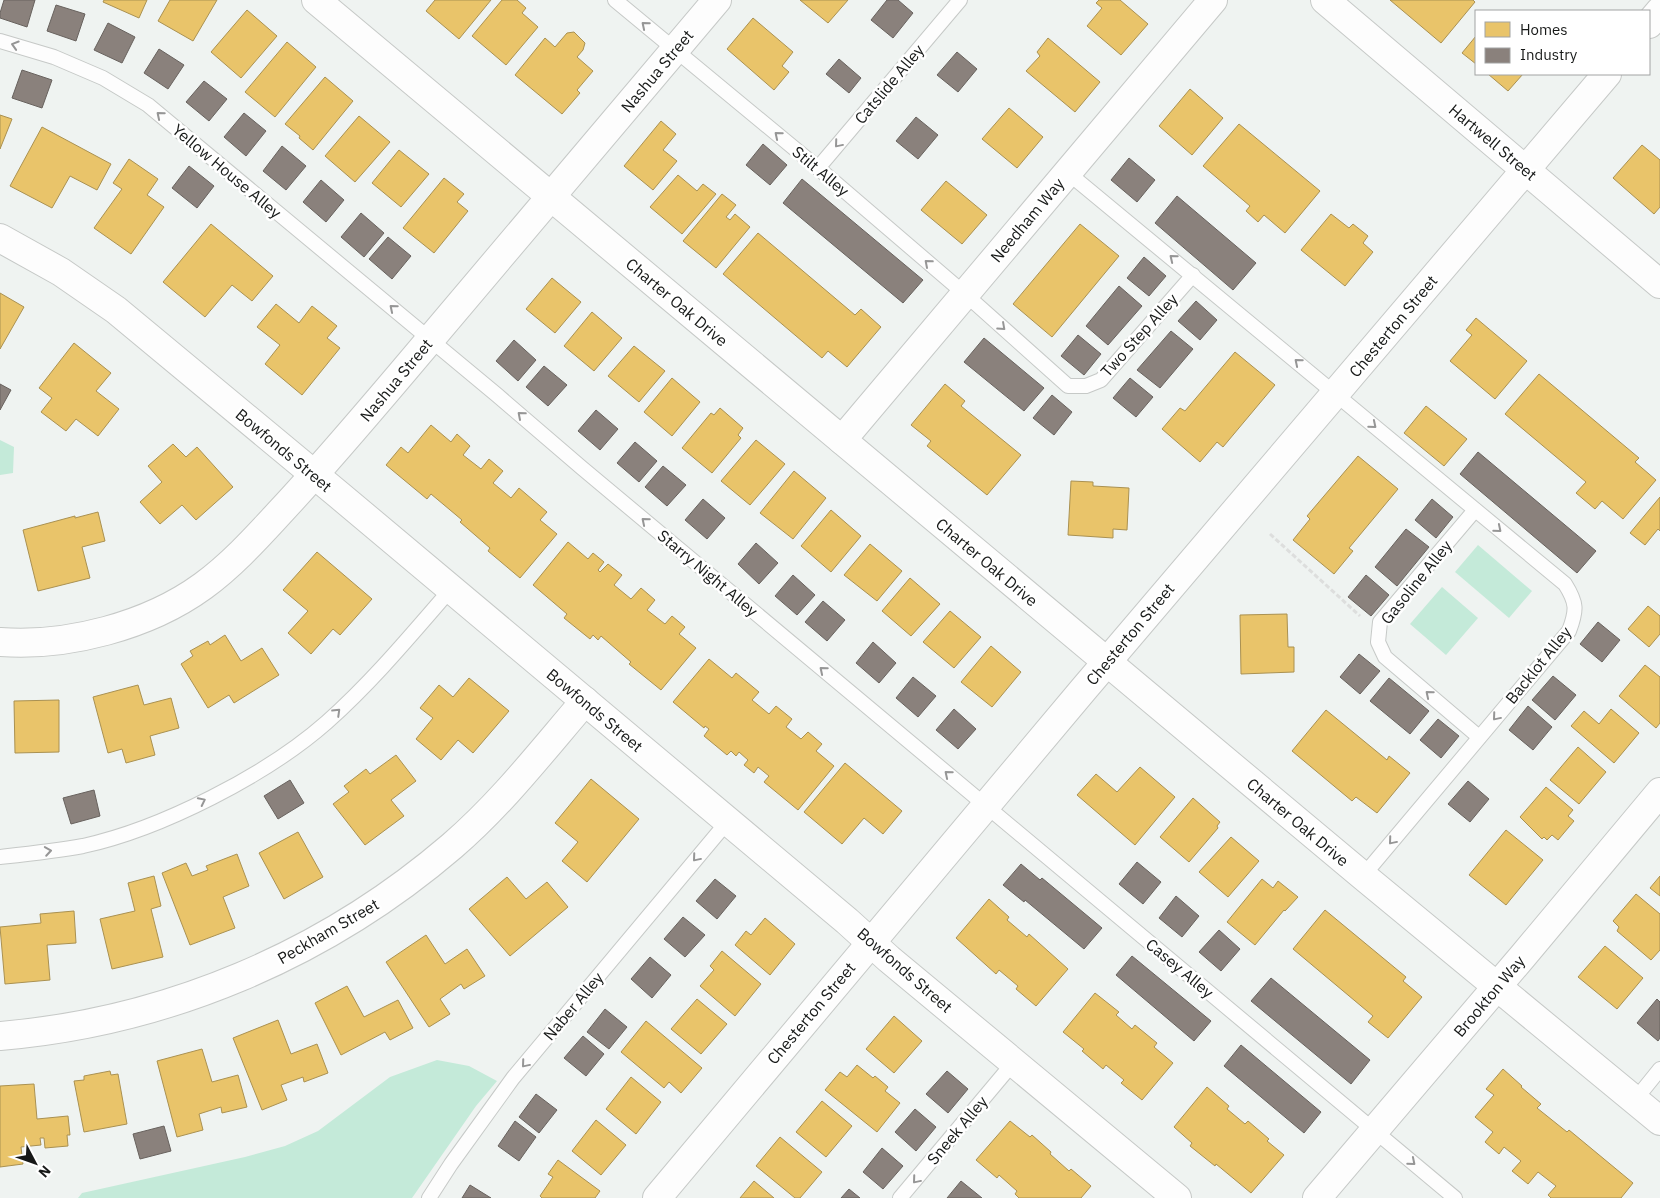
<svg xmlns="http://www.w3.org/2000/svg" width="1660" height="1198" font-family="'IBM Plex Sans',sans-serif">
  <rect width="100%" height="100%" fill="#eff3f1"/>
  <g fill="#c4ead9">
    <path d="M0 440 14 447 13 473 0 475Z"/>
    <path d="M1478 545 1532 591 1509 618 1455 572Z"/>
    <path d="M1442 587 1478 618 1446 655 1410 624Z"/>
    <path d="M437 1060 469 1066 497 1081 476 1106 412 1198H78L82 1193 245 1157 285 1146 318 1131 390 1077Z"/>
  </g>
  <g fill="#e9c46a" stroke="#aa9151">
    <path d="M104 0H147L139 18 103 2Z"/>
    <path d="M170 0H217L193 41 158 21Z"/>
    <path d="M435 0H491L459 39 426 11Z"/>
    <path d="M502 0H517L526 8 522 13 538 27 506 65 472 36Z"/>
    <path d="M800 0H848L828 23Z"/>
    <path d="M1099 0H1120L1148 24 1121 55 1087 26 1102 8 1096 3Z"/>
    <path d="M1390 0H1473L1475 2 1441 43Z"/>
    <path d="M247 10 277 36 241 78 211 52Z"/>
    <path d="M753 18 793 52 782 66 789 72 774 90 727 49Z"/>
    <path d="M574 32 585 43 583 50 577 57 593 71 577 90 580 93 562 114 515 75 545 38 555 47 567 33Z"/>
    <path d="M1476 36V64L1462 53Z"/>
    <path d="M1048 38 1100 82 1075 112 1026 71 1040 56 1037 52Z"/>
    <path d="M287 42 316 67 275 117 245 92Z"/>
    <path d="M1488 74H1523L1508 91Z"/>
    <path d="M325 77 353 101 313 150 299 138 300 136 285 124Z"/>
    <path d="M1190 89 1223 118 1192 155 1159 126Z"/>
    <path d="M1009 108 1043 137 1017 168 982 139Z"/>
    <path d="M0 115 12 119 0 149Z"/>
    <path d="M359 116 390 142 355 182 325 156Z"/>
    <path d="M661 121 676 134 663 150 677 161 653 190 624 166Z"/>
    <path d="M1239 124 1320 191 1285 233 1264 215 1258 222 1246 211 1250 206 1203 166Z"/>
    <path d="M42 127 111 164 97 190 70 176 52 208 10 186Z"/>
    <path d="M1642 145 1660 160V207L1654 214 1613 178Z"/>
    <path d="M399 150 429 174 401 207 372 183Z"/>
    <path d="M129 159 158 179 147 195 164 207 131 254 94 228 122 189 113 183Z"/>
    <path d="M678 175 697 191 703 184 716 194 682 234 650 207Z"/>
    <path d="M444 178 464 194 457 202 468 211 434 253 403 228Z"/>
    <path d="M946 181 987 215 962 244 921 210Z"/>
    <path d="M722 194 736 205 726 217 730 220 735 214 750 227 716 268 683 241Z"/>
    <path d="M1331 214 1349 228 1353 224 1368 236 1363 243 1373 252 1345 286 1301 250Z"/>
    <path d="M211 224 273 276 252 301 232 285 205 317 163 282Z"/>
    <path d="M1080 224 1119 256 1052 337 1013 304Z"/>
    <path d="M758 233 855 315 861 309 881 327 847 367 828 351 822 358 723 274Z"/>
    <path d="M552 278 581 302 555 333 526 309Z"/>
    <path d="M0 293 24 307 0 349Z"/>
    <path d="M276 304 299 323 312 306 337 326 327 338 340 348 302 395 265 364 280 345 257 327Z"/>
    <path d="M592 312 622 338 594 371 564 346Z"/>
    <path d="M1476 318 1527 361 1495 399 1450 361 1472 335 1466 330Z"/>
    <path d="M74 343 111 373 96 391 119 409 98 436 76 419 66 431 41 412 52 398 39 388Z"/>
    <path d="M634 346 665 371 639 402 608 376Z"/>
    <path d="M1235 352 1275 385 1223 447 1217 442 1200 462 1162 429 1180 408 1185 411Z"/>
    <path d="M1539 374 1639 458 1635 462 1656 480 1623 519 1602 501 1595 509 1576 493 1586 482 1505 414Z"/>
    <path d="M672 378 700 402 672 436 644 412Z"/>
    <path d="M945 384 965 401 961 406 1021 455 987 495 927 446 931 441 911 425Z"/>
    <path d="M1426 406 1467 439 1444 466 1404 433Z"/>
    <path d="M720 408 743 428 738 435 741 438 712 473 682 448 711 413 714 415Z"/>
    <path d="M431 425 451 442 457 434 470 446 463 455 481 469 489 459 503 471 493 483 511 498 519 488 547 512 540 520 557 534 520 578 488 551 490 548 460 522 462 520 431 494 427 499 386 465 401 447 408 453Z"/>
    <path d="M756 440 785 464 750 505 721 481Z"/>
    <path d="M173 444 186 457 197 447 233 487 196 520 182 505 160 524 140 502 162 482 148 466Z"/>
    <path d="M1358 456 1398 489 1349 548 1353 551 1334 574 1293 540 1310 519 1307 516Z"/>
    <path d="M794 471 826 498 793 539 760 513Z"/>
    <path d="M1071 481 1093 482V486L1129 488 1127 530 1113 529V538L1068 535Z"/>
    <path d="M1660 497V531L1658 529 1645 545 1630 533Z"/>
    <path d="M831 510 861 536 831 572 801 546Z"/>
    <path d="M98 512 105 541 82 547 90 578 38 591 23 530 75 516V518Z"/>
    <path d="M568 542 588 559 593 553 604 562 598 570 600 572 608 564 622 575 614 585 631 599 641 588 655 600 647 610 665 624 672 616 685 627 679 634 696 648 661 690 629 664 631 662 601 636 598 640 593 635 590 639 564 618 567 614 533 585Z"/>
    <path d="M870 544 902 571 877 601 844 575Z"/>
    <path d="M317 552 372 599 340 635 333 629 311 654 288 633 308 611 283 590Z"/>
    <path d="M910 578 940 604 911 636 882 611Z"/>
    <path d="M1648 606 1660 616V634L1649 647 1628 629Z"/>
    <path d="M950 611 981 637 954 668 923 642Z"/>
    <path d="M1287 614 1288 647H1294V672L1241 674 1240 615Z"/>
    <path d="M225 635 241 661 262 648 279 675 234 703 229 695 208 708 181 664 193 656 190 651 208 641 210 645Z"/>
    <path d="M991 646 1021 672 992 707 961 682Z"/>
    <path d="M709 659 732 678 736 673 759 692 752 700 769 714 776 706 792 719 786 727 801 739 808 732 822 744 816 751 834 766 798 810 764 782 769 776 758 767 754 773 744 765 748 760 739 752 736 756 731 751 727 755 704 736 709 729 705 726 704 728 673 702Z"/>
    <path d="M1645 665 1660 677V723L1656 728 1619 696Z"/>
    <path d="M469 678 509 711 473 753 458 740 441 760 416 739 433 718 420 708 439 685 453 697Z"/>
    <path d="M138 685 144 705 171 698 179 728 150 736 155 755 126 763 122 749 108 753 93 697Z"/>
    <path d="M59 700V752L15 753 14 701Z"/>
    <path d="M1611 709 1639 733 1614 763 1571 726 1584 711 1599 724Z"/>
    <path d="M1326 710 1387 760 1389 756 1410 773 1377 813 1356 797 1352 801 1292 751Z"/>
    <path d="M1578 747 1606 772 1579 804 1550 780Z"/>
    <path d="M396 755 416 781 391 800 404 816 365 845 333 804 349 792 344 786 366 769 370 774Z"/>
    <path d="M845 763 902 811 883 834 864 818 842 844 804 812Z"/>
    <path d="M1140 767 1175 797 1135 845 1077 795 1096 774 1117 792Z"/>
    <path d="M591 779 639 819 587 882 562 861 578 842 555 823Z"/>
    <path d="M1546 787 1573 810 1568 816 1574 821 1558 840 1552 835 1547 840 1544 837 1542 839 1520 817Z"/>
    <path d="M1193 798 1220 822 1217 826 1218 828 1189 862 1160 837Z"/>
    <path d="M1506 830 1543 860 1506 905 1469 875Z"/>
    <path d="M298 832 323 877 284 899 259 853Z"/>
    <path d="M1231 837 1259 861 1228 897 1199 872Z"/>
    <path d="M237 854 249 886 223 897 235 928 190 945 162 873 186 863 192 876 208 870 206 866Z"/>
    <path d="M154 876 161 906 151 909 163 957 112 969 100 919 135 911 128 883Z"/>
    <path d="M1660 876V896L1650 888Z"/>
    <path d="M507 877 526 899 547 882 568 907 510 956 469 909Z"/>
    <path d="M1262 879 1273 888 1278 881 1298 897 1285 911 1284 910 1255 945 1227 922Z"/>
    <path d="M1636 894 1660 914V950L1651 960 1617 931 1619 927 1613 921Z"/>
    <path d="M989 899 1009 917 1007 920 1027 937 1029 934 1068 969 1036 1006 1016 989 1018 986 999 970 996 974 956 938Z"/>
    <path d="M1325 910 1406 977 1403 981 1422 997 1388 1038 1368 1022 1373 1016 1293 949Z"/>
    <path d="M74 911 76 943 47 945 50 980 5 984 0 927 41 923 40 914Z"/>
    <path d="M765 918 795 944 770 975 735 945 746 931 751 935Z"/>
    <path d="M426 935 445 964 467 949 485 976 464 989 461 984 440 999 450 1014 429 1027 386 962Z"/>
    <path d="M1605 946 1643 978 1617 1009 1578 977Z"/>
    <path d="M722 951 761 984 735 1016 700 986 714 970 710 966Z"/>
    <path d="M347 986 364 1017 398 1000 413 1028 390 1040 385 1032 341 1055 315 1003Z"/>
    <path d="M1095 993 1119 1012 1116 1015 1132 1029 1135 1025 1157 1043 1154 1047 1173 1063 1142 1100 1121 1083 1124 1080 1106 1065 1103 1069 1082 1051 1084 1049 1063 1032Z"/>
    <path d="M697 999 727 1024 701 1054 671 1029Z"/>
    <path d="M894 1016 922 1041 894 1073 866 1049Z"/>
    <path d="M278 1020 291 1054 317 1044 328 1073 304 1082 303 1077 281 1085 287 1100 262 1110 233 1038Z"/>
    <path d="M646 1021 702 1068 681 1093 669 1082 664 1088 621 1052Z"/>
    <path d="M202 1049 212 1082 238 1075 247 1107 222 1113 221 1107 199 1114 203 1130 177 1137 157 1061Z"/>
    <path d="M857 1065 873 1078 875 1076 888 1087 885 1091 900 1103 877 1132 825 1090 840 1072 847 1077Z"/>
    <path d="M1503 1069 1522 1086 1521 1087 1541 1104 1537 1108 1567 1132 1569 1130 1633 1183 1621 1198H1551L1548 1195 1556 1186 1538 1172 1528 1184 1512 1171 1521 1161 1504 1147 1499 1154 1485 1142 1493 1132 1475 1117 1494 1095 1486 1089Z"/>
    <path d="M110 1071 111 1075 118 1074 127 1124 84 1132 74 1081 84 1080V1076Z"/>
    <path d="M631 1077 661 1102 636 1134 606 1109Z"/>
    <path d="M34 1084 37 1119 68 1116 70 1135H67L68 1146 45 1148 44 1138H40L41 1145 21 1147 23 1164 0 1167V1086Z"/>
    <path d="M1207 1087 1229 1106 1227 1109 1245 1124 1248 1121 1269 1139 1267 1141 1284 1155 1251 1193 1216 1164 1215 1166 1190 1146 1192 1143 1174 1127Z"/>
    <path d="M822 1101 852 1126 826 1157 796 1132Z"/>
    <path d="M596 1120 626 1145 601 1175 572 1151Z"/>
    <path d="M1010 1121 1030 1137 1032 1135 1051 1152 1050 1154 1069 1171 1071 1169 1091 1186 1081 1198H1019L1015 1194 1017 1191 999 1175 997 1178 976 1160Z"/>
    <path d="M780 1137 822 1172 800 1198H795L756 1166Z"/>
    <path d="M558 1160 600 1191 595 1198H542L540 1196 553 1177 548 1174Z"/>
    <path d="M754 1181 774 1198H740Z"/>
  </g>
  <g fill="#8a817c" stroke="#68625e">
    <path d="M4 0H35L27 27 0 18V13Z"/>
    <path d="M887 0H898L913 13 893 38 871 20Z"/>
    <path d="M56 5 85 14 76 41 47 31Z"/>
    <path d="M108 23 135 37 122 63 94 50Z"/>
    <path d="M159 49 184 65 168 89 144 73Z"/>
    <path d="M957 52 977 69 958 92 937 75Z"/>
    <path d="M839 59 861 78 849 93 826 74Z"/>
    <path d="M22 70 52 80 42 108 12 98Z"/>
    <path d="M204 81 227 99 209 121 186 102Z"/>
    <path d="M244 113 266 131 246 156 224 137Z"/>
    <path d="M916 117 938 135 918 159 896 141Z"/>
    <path d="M763 144 787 165 770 185 746 165Z"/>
    <path d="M282 146 306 166 286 190 263 171Z"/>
    <path d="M1129 158 1155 180 1137 202 1111 180Z"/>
    <path d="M189 166 214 186 197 208 172 188Z"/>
    <path d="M802 179 923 280 903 303 783 203Z"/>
    <path d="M321 180 344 200 326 222 303 202Z"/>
    <path d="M1177 196 1256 263 1233 290 1155 223Z"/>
    <path d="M361 213 384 233 364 257 341 237Z"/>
    <path d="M388 237 411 256 392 279 369 259Z"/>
    <path d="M1144 257 1166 276 1149 296 1127 278Z"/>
    <path d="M1119 286 1142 306 1108 345 1086 326Z"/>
    <path d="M1196 301 1217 320 1200 340 1178 321Z"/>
    <path d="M1171 331 1193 349 1160 388 1137 370Z"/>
    <path d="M1078 335 1101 354 1084 375 1061 356Z"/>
    <path d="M984 338 1044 388 1024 411 964 362Z"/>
    <path d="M514 340 536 360 518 381 496 361Z"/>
    <path d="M544 366 567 385 548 406 526 387Z"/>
    <path d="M1130 378 1153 397 1136 417 1113 398Z"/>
    <path d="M0 384 11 390 0 410Z"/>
    <path d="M1052 395 1072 412 1054 435 1033 418Z"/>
    <path d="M596 410 618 429 600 450 578 431Z"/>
    <path d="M635 442 657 461 639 482 617 463Z"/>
    <path d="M1478 452 1596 551 1577 573 1460 474Z"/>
    <path d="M663 466 686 485 667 506 645 487Z"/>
    <path d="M703 499 725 518 707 539 685 520Z"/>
    <path d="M1432 499 1453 517 1436 538 1415 520Z"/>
    <path d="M1406 529 1429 547 1397 586 1375 567Z"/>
    <path d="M756 543 778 563 759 584 738 564Z"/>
    <path d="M793 575 815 595 797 615 775 596Z"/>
    <path d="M1366 575 1389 595 1371 616 1348 597Z"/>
    <path d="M823 601 845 620 827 641 805 622Z"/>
    <path d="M1598 622 1620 640 1602 662 1580 644Z"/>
    <path d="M873 642 896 663 879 683 856 663Z"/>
    <path d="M1359 654 1380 671 1360 694 1340 677Z"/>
    <path d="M1553 676 1576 695 1555 720 1532 700Z"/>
    <path d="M913 677 936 696 918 717 896 698Z"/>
    <path d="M1389 678 1429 711 1410 734 1370 701Z"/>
    <path d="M1528 706 1552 727 1533 750 1509 730Z"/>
    <path d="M954 709 976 729 958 749 936 730Z"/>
    <path d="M1438 719 1459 736 1441 758 1420 740Z"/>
    <path d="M290 780 304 803 278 819 264 796Z"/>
    <path d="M1468 781 1489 799 1470 822 1448 804Z"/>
    <path d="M94 790 100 816 71 824 63 798Z"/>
    <path d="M1137 862 1161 882 1143 904 1119 884Z"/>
    <path d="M1021 864 1040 880 1042 878 1102 928 1084 949 1025 900 1024 902 1003 885Z"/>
    <path d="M715 879 736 896 717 919 696 901Z"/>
    <path d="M1176 896 1199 916 1182 937 1159 918Z"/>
    <path d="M683 917 705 935 685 957 664 939Z"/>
    <path d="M1219 930 1240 949 1221 971 1199 952Z"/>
    <path d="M1132 956 1211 1021 1194 1041 1116 975Z"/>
    <path d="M650 957 671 975 652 998 631 979Z"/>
    <path d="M1271 978 1370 1060 1351 1084 1251 1001Z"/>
    <path d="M1657 999 1660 1002V1038L1658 1041 1637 1023Z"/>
    <path d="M605 1009 627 1027 609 1049 587 1032Z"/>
    <path d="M583 1036 604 1054 586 1076 564 1058Z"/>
    <path d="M1241 1045 1321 1112 1304 1133 1224 1066Z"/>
    <path d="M947 1071 968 1089 948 1113 926 1094Z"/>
    <path d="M536 1094 557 1110 539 1133 519 1117Z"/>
    <path d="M915 1109 936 1127 916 1151 895 1132Z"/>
    <path d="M515 1121 536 1137 519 1161 498 1146Z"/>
    <path d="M164 1126 171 1151 140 1159 133 1134Z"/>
    <path d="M882 1148 903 1166 883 1189 863 1172Z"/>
    <path d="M961 1181 982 1198H947Z"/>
    <path d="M470 1185 491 1198H462Z"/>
    <path d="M849 1189 860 1198H841Z"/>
  </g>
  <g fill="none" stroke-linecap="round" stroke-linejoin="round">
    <g stroke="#c6c9c7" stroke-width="16">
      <g id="lane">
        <path d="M615 0 818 168 965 294 1068 386H1086L1101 380 1193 275"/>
        <path d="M0 41 54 57 103 78 148 105 497 395 582 468 1455 1198"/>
        <path d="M818 168 960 0"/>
        <path d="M1067 172 1565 584C1577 603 1577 610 1569 631L1363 876"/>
        <path d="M1475 510 1380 622 1378 642 1385 657 1479 737"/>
        <path d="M0 857C27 854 55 851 83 846 161 829 267 775 327 722 373 681 411 635 451 589"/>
        <path d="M1635 1100 1660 1069"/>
        <path d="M429 1198 451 1164 513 1078 728 821"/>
        <path d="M900 1198 1014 1062"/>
      </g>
    </g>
    <g stroke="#c6c9c7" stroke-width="30">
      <g id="street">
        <path d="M316 0 1363 876 1660 1121"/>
        <path d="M1325 0 1660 284"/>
        <path d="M1649 24 1660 11"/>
        <path d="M0 238 61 272 116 310 339 495 847 921 889 959 1177 1198"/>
        <path d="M842 440 1213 0"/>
        <path d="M0 642C67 647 148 626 203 586 233 564 257 537 282 510 323 466 362 420 401 374 506 250 611 125 717 0"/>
        <path d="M0 1036C167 1022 325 955 452 846 502 803 542 751 585 701"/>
        <path d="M657 1198 1083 690 1607 74"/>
        <path d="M1317 1198 1523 956 1660 792"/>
      </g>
    </g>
    <path stroke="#dddedd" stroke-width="3" stroke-dasharray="5 2.5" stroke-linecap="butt" d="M1270 534 1360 616"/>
    <use href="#lane" stroke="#fdfdfd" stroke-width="14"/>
    <use href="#street" stroke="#fdfdfd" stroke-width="28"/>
  </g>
  <defs><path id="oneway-chevron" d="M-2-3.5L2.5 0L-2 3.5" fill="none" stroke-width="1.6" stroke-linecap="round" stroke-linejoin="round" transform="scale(1.25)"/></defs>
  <g stroke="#969696">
    <use href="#oneway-chevron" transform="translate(645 25) rotate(-140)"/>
    <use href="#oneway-chevron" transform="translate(15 45) rotate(-163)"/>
    <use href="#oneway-chevron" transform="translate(160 115) rotate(-140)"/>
    <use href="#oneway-chevron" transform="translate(778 135) rotate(-140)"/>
    <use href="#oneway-chevron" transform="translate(838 144) rotate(130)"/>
    <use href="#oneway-chevron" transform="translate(1173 258) rotate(-141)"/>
    <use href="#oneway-chevron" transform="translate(928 263) rotate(-139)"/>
    <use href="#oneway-chevron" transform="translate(393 308) rotate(-140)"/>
    <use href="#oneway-chevron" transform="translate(1002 327) rotate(42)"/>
    <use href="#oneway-chevron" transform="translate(1298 362) rotate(-140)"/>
    <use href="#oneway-chevron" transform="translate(521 415) rotate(-139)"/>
    <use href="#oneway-chevron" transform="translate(1373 425) rotate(40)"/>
    <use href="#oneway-chevron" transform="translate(645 521) rotate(-140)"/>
    <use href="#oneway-chevron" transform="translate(1498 529) rotate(40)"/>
    <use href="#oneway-chevron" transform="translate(823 670) rotate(-140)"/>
    <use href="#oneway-chevron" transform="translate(1429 694) rotate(-140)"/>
    <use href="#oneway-chevron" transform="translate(337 712) rotate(-44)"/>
    <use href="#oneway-chevron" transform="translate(1496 717) rotate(130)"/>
    <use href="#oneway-chevron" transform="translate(948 774) rotate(-140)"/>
    <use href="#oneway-chevron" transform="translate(202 801) rotate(-26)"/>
    <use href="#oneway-chevron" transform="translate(1392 841) rotate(130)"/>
    <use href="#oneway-chevron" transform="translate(48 851) rotate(-9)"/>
    <use href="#oneway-chevron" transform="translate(696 858) rotate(130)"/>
    <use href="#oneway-chevron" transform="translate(525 1064) rotate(130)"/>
    <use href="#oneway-chevron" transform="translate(1412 1162) rotate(40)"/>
    <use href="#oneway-chevron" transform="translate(916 1180) rotate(130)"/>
  </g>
  <g text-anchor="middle" stroke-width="5" stroke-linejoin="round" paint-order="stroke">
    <g font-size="16" fill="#171918" stroke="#fff">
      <text transform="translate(657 71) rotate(-50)" y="6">Nashua Street</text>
      <text transform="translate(889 84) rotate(-50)" y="6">Catslide Alley</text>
      <text transform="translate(1493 142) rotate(40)" y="6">Hartwell Street</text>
      <text transform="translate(227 171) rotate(40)" y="6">Yellow House Alley</text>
      <text transform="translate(821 171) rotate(40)" y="6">Stilt Alley</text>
      <text transform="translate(1027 220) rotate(-50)" y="6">Needham Way</text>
      <text transform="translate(677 302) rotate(40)" y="6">Charter Oak Drive</text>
      <text transform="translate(1393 326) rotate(-50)" y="6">Chesterton Street</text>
      <text transform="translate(1139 335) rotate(-48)" y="6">Two Step Alley</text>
      <text transform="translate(396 380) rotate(-50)" y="6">Nashua Street</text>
      <text transform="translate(284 450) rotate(40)" y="6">Bowfonds Street</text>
      <text transform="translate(987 562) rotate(40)" y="6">Charter Oak Drive</text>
      <text transform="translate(708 573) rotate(40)" y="6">Starry Night Alley</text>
      <text transform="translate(1416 582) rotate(-51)" y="6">Gasoline Alley</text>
      <text transform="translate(1130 634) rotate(-50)" y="6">Chesterton Street</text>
      <text transform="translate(1538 665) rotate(-51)" y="6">Backlot Alley</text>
      <text transform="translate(595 710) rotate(40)" y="6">Bowfonds Street</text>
      <text transform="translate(1298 822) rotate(40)" y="6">Charter Oak Drive</text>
      <text transform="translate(328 931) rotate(-30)" y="6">Peckham Street</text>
      <text transform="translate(1180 968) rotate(40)" y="6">Casey Alley</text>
      <text transform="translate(905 970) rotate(41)" y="6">Bowfonds Street</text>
      <text transform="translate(1489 996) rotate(-50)" y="6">Brookton Way</text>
      <text transform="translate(573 1006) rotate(-50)" y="6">Naber Alley</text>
      <text transform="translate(811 1013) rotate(-50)" y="6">Chesterton Street</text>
      <text transform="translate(957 1130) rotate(-50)" y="6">Sneek Alley</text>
    </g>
  </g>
  <rect x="1475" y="10" width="175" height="65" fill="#ffffff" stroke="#a2a3a3"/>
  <rect x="1485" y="22" width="25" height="15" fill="#e9c46a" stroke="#a2a3a3"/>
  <text x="1520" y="35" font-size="15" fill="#171918">Homes</text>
  <rect x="1485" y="48" width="25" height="15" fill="#8a817c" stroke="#a2a3a3"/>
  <text x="1520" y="60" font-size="15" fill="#171918">Industry</text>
  <g transform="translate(35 1163) rotate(131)" stroke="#ffffff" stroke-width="4" paint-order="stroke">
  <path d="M0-4L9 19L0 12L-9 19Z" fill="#171918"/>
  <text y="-8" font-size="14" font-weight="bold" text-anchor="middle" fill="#171918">N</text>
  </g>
</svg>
